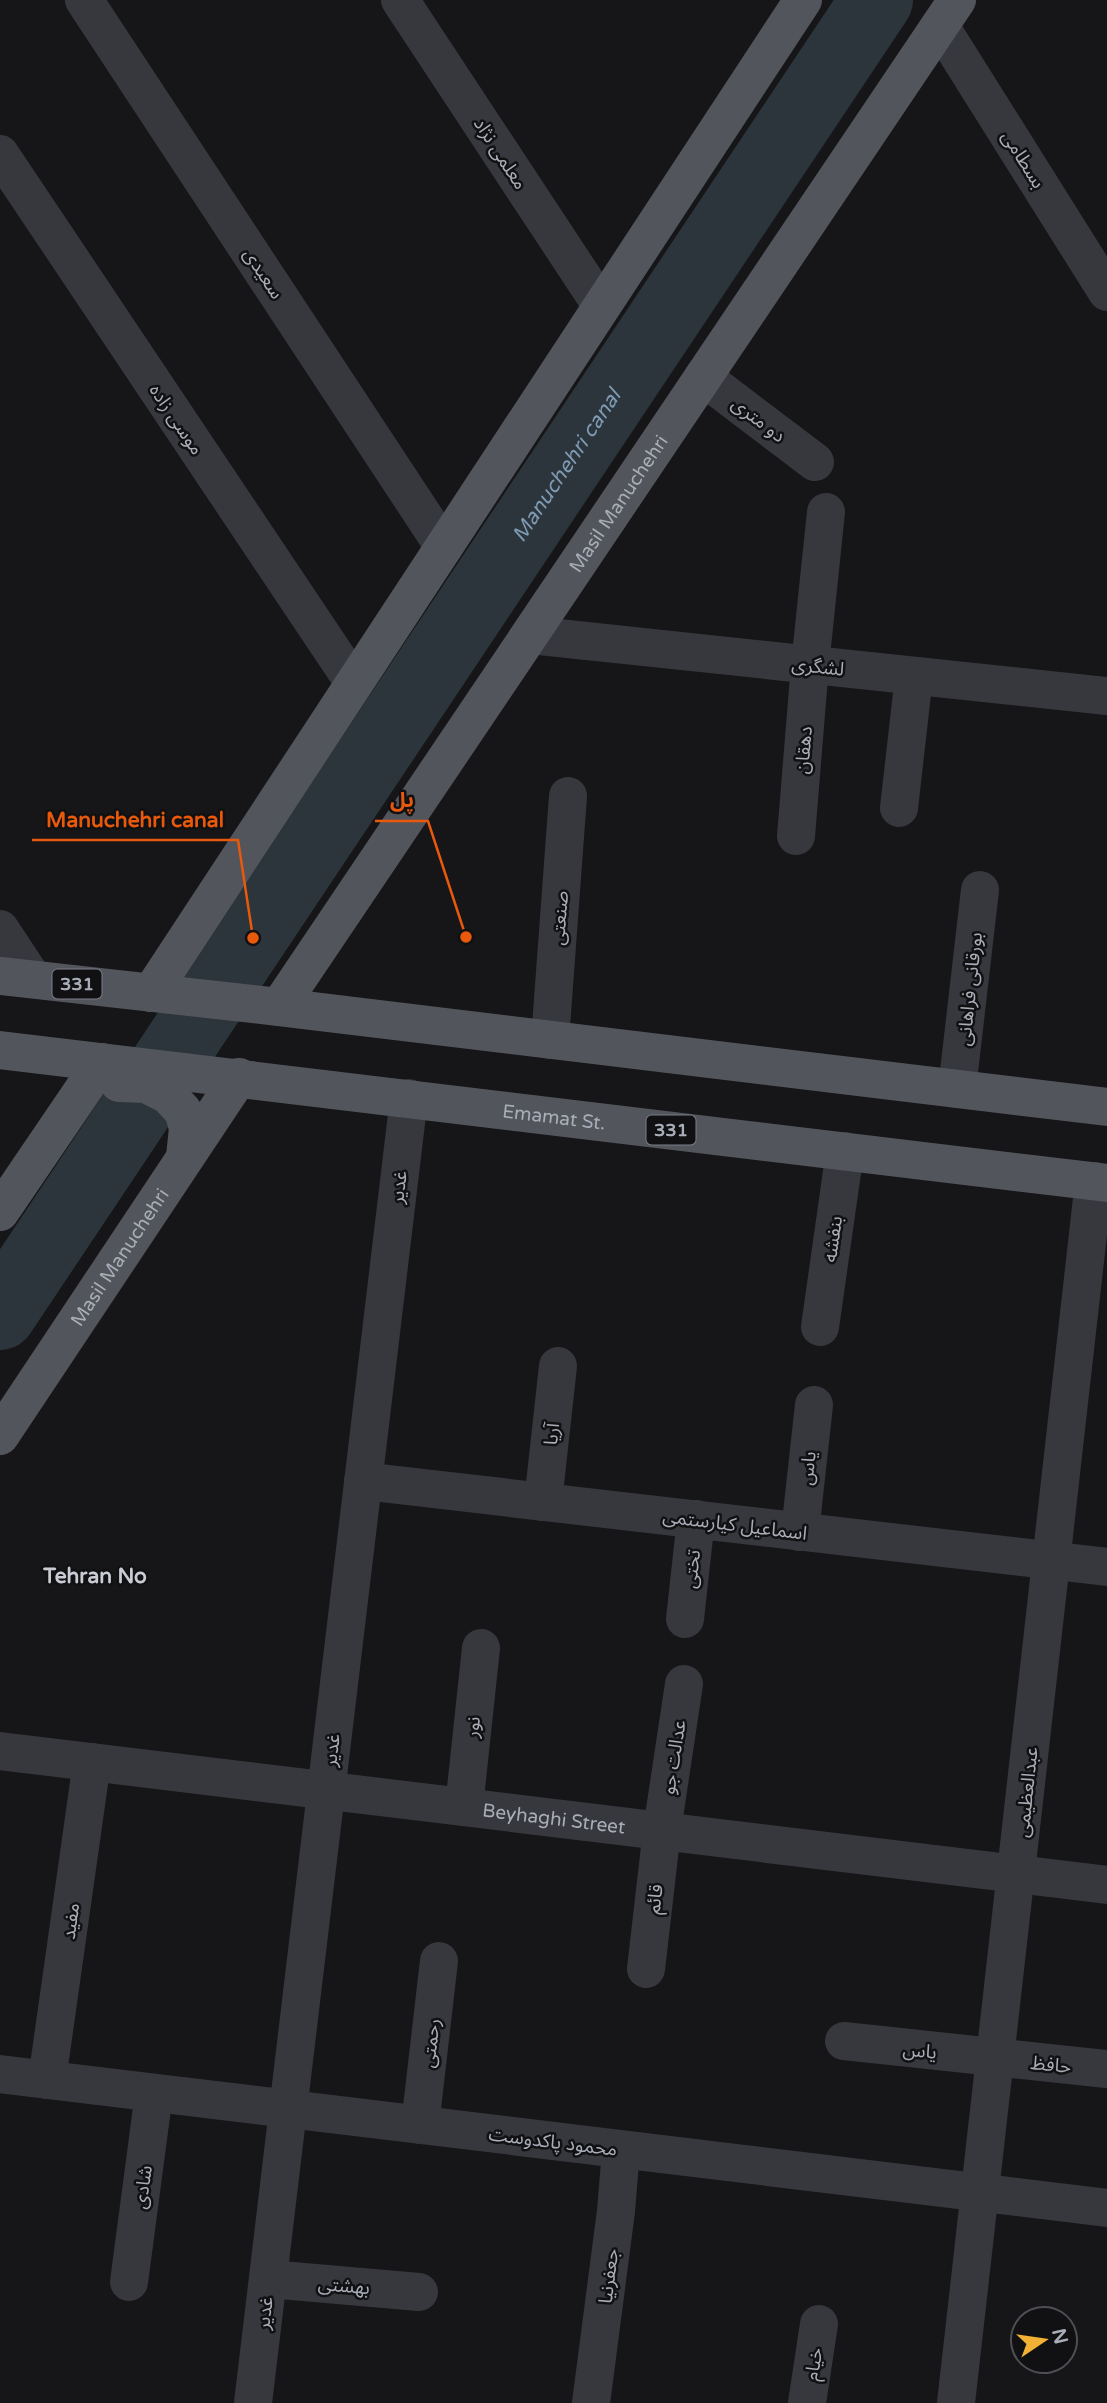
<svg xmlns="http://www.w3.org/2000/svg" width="1107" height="2403" font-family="'Varela Round','Noto Sans Arabic',sans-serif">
  <rect width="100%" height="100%" fill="#161618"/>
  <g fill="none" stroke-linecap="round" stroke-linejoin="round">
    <path stroke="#2c353c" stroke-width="72" id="s1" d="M0 1314 877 0"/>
    <g stroke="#37383d" stroke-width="38">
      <path d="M84 0 444 547"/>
      <path d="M400 0 601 305"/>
      <path d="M940 26 1107 292"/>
      <path d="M0 154 354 683"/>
      <path d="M703 377 815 462"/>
      <path d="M530 635 1107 696"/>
      <path d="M899 808 914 676"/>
      <path d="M796 836 810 665 826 512"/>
      <path d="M0 929 33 979"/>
      <path d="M550 1040 568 796"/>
      <path d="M957 1089 980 890"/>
      <path d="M820 1327 845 1151"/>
      <path d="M363 1481 1107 1567"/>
      <path d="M543 1502 558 1366"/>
      <path d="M800 1532 814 1405"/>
      <path d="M685 1619 696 1519"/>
      <path id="s2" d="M0 1751 1107 1885"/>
      <path d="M464 1807 481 1648"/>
      <path d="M646 1969 662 1830 684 1684"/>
      <path d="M844 2041 1107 2069"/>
      <path d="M0 2074 1107 2208"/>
      <path d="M47 2080 92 1762"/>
      <path d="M420 2125 439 1961"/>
      <path d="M269 2279 419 2292"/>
      <path d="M129 2282 154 2093"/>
      <path d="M253 2403 409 1098"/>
      <path d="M591 2403 616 2211 621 2150"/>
      <path d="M807 2403 819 2324"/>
      <path d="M956 2403 1094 1181"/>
    </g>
    <g stroke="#53555c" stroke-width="38">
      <path d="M0 976 279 1007 1107 1107"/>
      <path d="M151 993 803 0"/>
      <path id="s3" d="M279 1007 957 0"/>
      <path id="s4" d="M0 1050 1107 1183"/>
      <path d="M119 1083 146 1084 168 1095 183 1111 188 1128 185 1157"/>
      <path d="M0 1212 102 1062"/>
      <path id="s5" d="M0 1436 239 1077"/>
    </g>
  </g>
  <g text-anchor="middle" stroke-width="5" stroke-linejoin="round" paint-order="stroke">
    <g fill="#111113" stroke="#7b7e86" stroke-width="2">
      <rect x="52.5" y="969.5" width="49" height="29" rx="5"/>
      <rect x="646.5" y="1115.5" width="49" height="29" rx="5"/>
    </g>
    <g font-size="18" font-weight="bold" fill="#a8adb8">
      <text x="77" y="990">331</text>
      <text x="671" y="1136">331</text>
    </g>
    <g font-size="19" fill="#a8adb8" stroke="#111113">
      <text transform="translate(501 153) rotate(57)" y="7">معلمی نژاد</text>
      <text transform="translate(1024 159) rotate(58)" y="7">بسطامی</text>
      <text transform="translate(264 273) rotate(57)" y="7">سعیدی</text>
      <text transform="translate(177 419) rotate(56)" y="7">موسی زاده</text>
      <text transform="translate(759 419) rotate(37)" y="7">دو متری</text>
      <text dy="7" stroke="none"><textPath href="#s3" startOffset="607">Masil Manuchehri</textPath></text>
      <text transform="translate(818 666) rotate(6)" y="7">لشگری</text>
      <text transform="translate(803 750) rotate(-85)" y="7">دهقان</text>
      <text transform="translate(559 918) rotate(-86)" y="7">صنعتی</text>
      <text transform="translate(969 989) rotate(-84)" y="7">بورقانی فراهانی</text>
      <text dy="7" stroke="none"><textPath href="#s4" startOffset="558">Emamat St.</textPath></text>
      <text transform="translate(398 1187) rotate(-83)" y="7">غدیر</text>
      <text transform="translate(832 1239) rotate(-82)" y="7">بنفشه</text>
      <text dy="7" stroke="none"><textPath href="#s5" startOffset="215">Masil Manuchehri</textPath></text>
      <text transform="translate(551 1434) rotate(-84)" y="7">آریا</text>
      <text transform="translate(807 1468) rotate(-84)" y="7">یاس</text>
      <text transform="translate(735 1524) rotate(7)" y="7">اسماعیل کیارستمی</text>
      <text transform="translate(691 1569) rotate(-84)" y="7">تختی</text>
      <text transform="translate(472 1727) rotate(-84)" y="7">نور</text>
      <text transform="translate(331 1750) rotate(-83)" y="7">غدیر</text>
      <text transform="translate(673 1757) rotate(-81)" y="7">عدالت جو</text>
      <text transform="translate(1026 1792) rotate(-84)" y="7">عبدالعظیمی</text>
      <text dy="7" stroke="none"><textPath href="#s2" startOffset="558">Beyhaghi Street</textPath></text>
      <text transform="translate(654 1899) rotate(-83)" y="7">قائم</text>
      <text transform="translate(70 1921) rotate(-82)" y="7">مفید</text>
      <text transform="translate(430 2043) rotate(-83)" y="7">رحمتی</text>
      <text transform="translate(920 2050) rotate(6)" y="7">یاس</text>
      <text transform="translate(1051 2064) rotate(6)" y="7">حافظ</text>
      <text transform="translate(553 2141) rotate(7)" y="7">محمود پاکدوست</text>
      <text transform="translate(142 2187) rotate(-82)" y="7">شادی</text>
      <text transform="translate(608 2276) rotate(-83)" y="7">جعفرنیا</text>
      <text transform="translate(344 2285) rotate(5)" y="7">بهشتی</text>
      <text transform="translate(264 2313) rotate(-83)" y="7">غدیر</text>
      <text transform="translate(813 2364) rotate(-81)" y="7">خیام</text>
    </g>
    <g font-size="21" font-style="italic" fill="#7f9bb3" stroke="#111113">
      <text dy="7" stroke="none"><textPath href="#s1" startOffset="1020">Manuchehri canal</textPath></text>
    </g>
    <g font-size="21" font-weight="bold" fill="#c9ccd4" stroke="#111113">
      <text x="95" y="1583">Tehran No</text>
    </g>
  </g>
  <path fill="none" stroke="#e8590c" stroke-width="2.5" d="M466 937L428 821H375M253 938L238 840H32"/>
  <g fill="#e8590c" stroke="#111113" stroke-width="2.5">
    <circle cx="466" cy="937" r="7"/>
    <circle cx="253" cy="938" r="7"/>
  </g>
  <g font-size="21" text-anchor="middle" font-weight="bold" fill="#e8590c" stroke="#111113" stroke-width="5" stroke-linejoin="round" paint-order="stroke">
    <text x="402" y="807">پل</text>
    <text x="135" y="827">Manuchehri canal</text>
  </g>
  <g transform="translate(1044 2340) rotate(77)"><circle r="33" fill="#111113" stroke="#4d4f55" stroke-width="2"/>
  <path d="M0-5L12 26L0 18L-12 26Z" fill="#f2b134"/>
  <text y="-10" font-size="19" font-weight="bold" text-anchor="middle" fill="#a8adb8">N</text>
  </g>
</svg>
